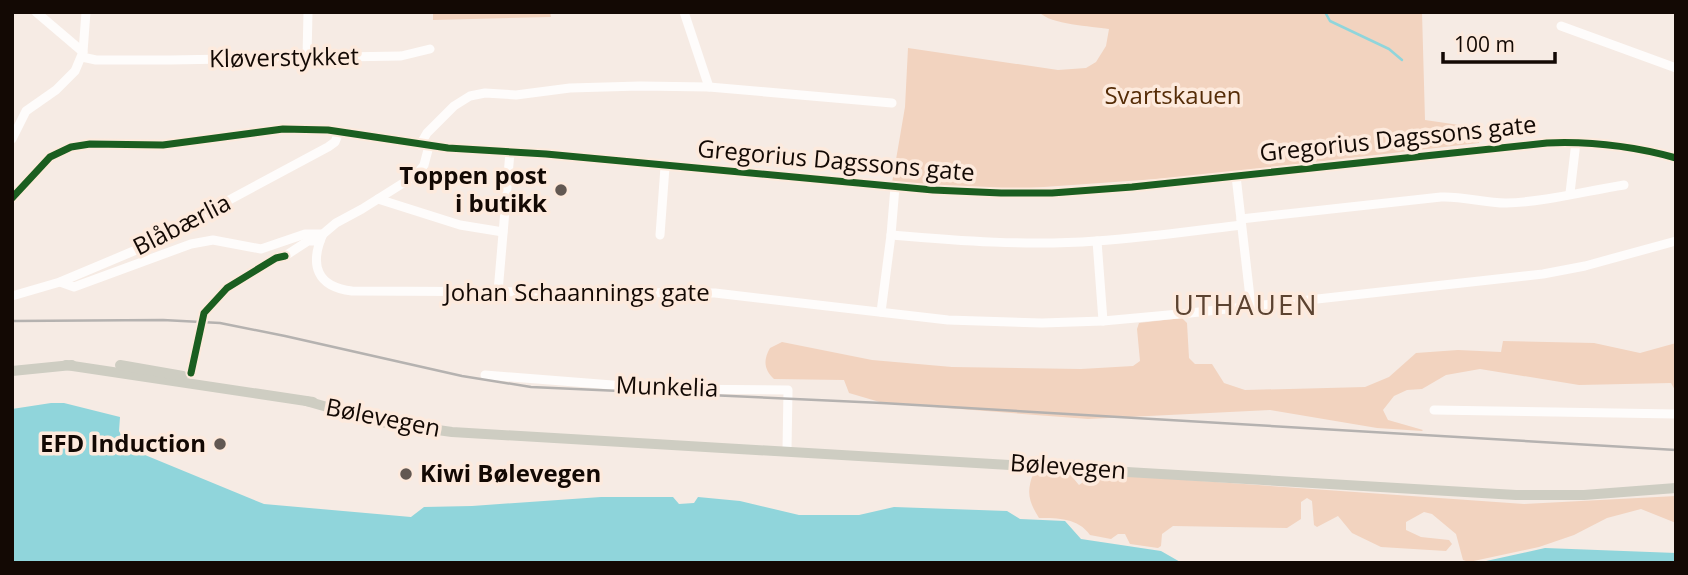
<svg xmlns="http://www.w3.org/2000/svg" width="1688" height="575" font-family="'Open Sans',sans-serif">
  <rect width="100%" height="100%" fill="#f6ebe4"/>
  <g fill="#f2d3bf">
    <path d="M433 12H550L551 17 433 20Z"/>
    <path d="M1039 12H1422L1425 120 1480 128 1479 143 1185 177 1001 190 892 183 905 107 908 48 1058 70 1086 68 1096 62 1106 46 1109 29C1091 26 1051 25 1039 12Z"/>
    <path d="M1182 318 1187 323 1189 358 1195 364H1212L1224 383 1245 390 1365 387 1389 377 1416 353 1458 350 1501 352 1503 341 1594 343 1640 353 1676 343V392L1671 383 1579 385 1480 369 1446 375 1422 389 1407 390 1394 396 1383 410 1388 420 1423 430 1422 431 1377 428 1270 410 1088 419 883 403 849 393 844 380 774 379C764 370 763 360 770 348L782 342 872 360 952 367 1081 369 1133 366 1140 361 1137 329 1139 323Z"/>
    <path d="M1042 472 1069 473 1079 485 1086 480 1088 473 1524 504 1676 496V523L1641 509 1607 518 1574 535 1539 547 1469 562 1463 560 1456 534 1432 514 1424 512 1406 522V530L1421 537 1449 540 1452 544 1446 551 1381 547 1352 533 1338 516 1317 527 1314 525 1312 501 1307 498 1301 502V519L1287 528 1173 526 1162 534 1161 546 1158 548 1130 544 1125 534H1118L1111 539 1090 535C1078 518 1058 518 1039 518 1029 502 1026 493 1033 474Z"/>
  </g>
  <g fill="#90d5db">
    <path d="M51 403H64L120 417 119 431 128 448 264 504 411 517 424 507 472 506 601 497H673L679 504 694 503 698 497 740 501 799 515H859L894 507 1007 511 1020 519 1065 521 1081 539 1161 551 1182 563H12V409Z"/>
    <path d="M1545 548 1676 553V563H1477Z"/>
  </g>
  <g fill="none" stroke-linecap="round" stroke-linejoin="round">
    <path stroke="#90d5db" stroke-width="2.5" d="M1325 12 1330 21 1389 49 1402 60"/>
    <g stroke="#fefcfb" stroke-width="9">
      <path d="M36 12 83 52"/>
      <path d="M684 12 709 87"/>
      <path d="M1561 26 1676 68"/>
      <path d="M82 57 96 60H170L401 56 430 49"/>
      <path d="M307 57 308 12"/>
      <path d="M12 139 26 111 56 90 75 71 83 52 86 12"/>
      <path d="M420 145 427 133 454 106 470 96 485 93 516 95 570 88 640 86 709 87 892 103"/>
      <path d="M1236 176 1251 306"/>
      <path d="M1570 193 1576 142"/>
      <path d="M12 198 50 157 71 147 90 144 163 145 283 129 328 130 448 148 546 154 933 190 1001 193H1052L1132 187 1547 143C1592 141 1632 146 1676 158"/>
      <path d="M378 199 460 225 503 232"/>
      <path d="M1241 219 1441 197C1463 196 1484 203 1506 203 1545 202 1586 191 1624 185"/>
      <path d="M323 234C309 265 317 287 352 291L715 293 948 320 1042 323 1103 321 1190 313 1543 274 1585 266 1676 241"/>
      <path d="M660 235 665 167"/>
      <path d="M891 235C960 241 1028 246 1096 241 1145 238 1193 231 1241 225"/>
      <path d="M1097 241 1103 321"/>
      <path d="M285 256 308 241H320"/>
      <path d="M60 282 74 287 191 244 213 240 261 249 305 234H323L336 223 362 209 416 175 424 165 429 146"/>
      <path d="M498 292 510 152"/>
      <path d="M12 296 60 282 136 250 328 147 335 142 339 132"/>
      <path d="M881 312 891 235 895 187"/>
      <path d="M485 375 663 389 788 390 787 450"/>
      <path d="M1434 410 1676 414"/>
    </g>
    <g stroke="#cecdc2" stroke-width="10">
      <path d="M66 365 313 402"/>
      <path d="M120 365 183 376"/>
      <path d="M12 371 72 365"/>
      <path d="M306 401 380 422 452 432 1516 495H1584L1676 488"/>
    </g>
    <path stroke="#b5b2b0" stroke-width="2.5" d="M12 321 163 320 220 323 285 336 462 376 531 387 882 403 1676 450"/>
    <g stroke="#fdeadd" stroke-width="11">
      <g id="cycleway">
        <path d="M12 198 50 157 71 147 90 144 163 145 283 129 328 130 448 148 546 154 933 190 1001 193H1052L1132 187 1547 143C1592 141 1632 146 1676 158"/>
        <path d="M191 373 204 313 227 288 276 258 285 256"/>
      </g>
    </g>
    <use href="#cycleway" stroke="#1b5e20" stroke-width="7"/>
  </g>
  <g fill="#625852" stroke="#fdeadd" stroke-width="2.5">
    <circle cx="561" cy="190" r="7"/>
    <circle cx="220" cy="444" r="7"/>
    <circle cx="406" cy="474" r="7"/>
  </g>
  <g text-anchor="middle" stroke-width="7" stroke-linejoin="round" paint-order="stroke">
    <g font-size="24" fill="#130904" stroke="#fdeadd">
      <text transform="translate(284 58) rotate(-1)" y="8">Kløverstykket</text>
      <text transform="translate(1398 139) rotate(-6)" y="8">Gregorius Dagssons gate</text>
      <text transform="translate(836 161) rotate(5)" y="8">Gregorius Dagssons gate</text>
      <text transform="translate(182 225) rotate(-27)" y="8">Blåbærlia</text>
      <text x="577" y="301">Johan Schaannings gate</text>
      <text transform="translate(667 387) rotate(2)" y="8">Munkelia</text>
      <text transform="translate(383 418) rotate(11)" y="8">Bølevegen</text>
      <text transform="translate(1068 467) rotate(4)" y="8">Bølevegen</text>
    </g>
    <g font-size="24" fill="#552c07" stroke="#fdeadd">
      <text x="1173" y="104">Svartskauen</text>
    </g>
    <g font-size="24" font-weight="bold" fill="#130904" stroke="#fdeadd" text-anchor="end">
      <text x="547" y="184">Toppen post<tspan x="547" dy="28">i butikk</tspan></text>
      <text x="206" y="452">EFD Induction</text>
      <text x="420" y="482" text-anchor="start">Kiwi Bølevegen</text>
    </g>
    <g font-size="28" letter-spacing="2" fill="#5c4331" stroke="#fdeadd">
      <text x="1246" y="315">UTHAUEN</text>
    </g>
  </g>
  <rect width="1688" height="575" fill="none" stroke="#130904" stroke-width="28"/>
  <path d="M1443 52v10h112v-10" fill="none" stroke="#130904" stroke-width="3.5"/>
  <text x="1454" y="52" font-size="21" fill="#130904" stroke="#fdeadd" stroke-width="5" paint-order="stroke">100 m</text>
</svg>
